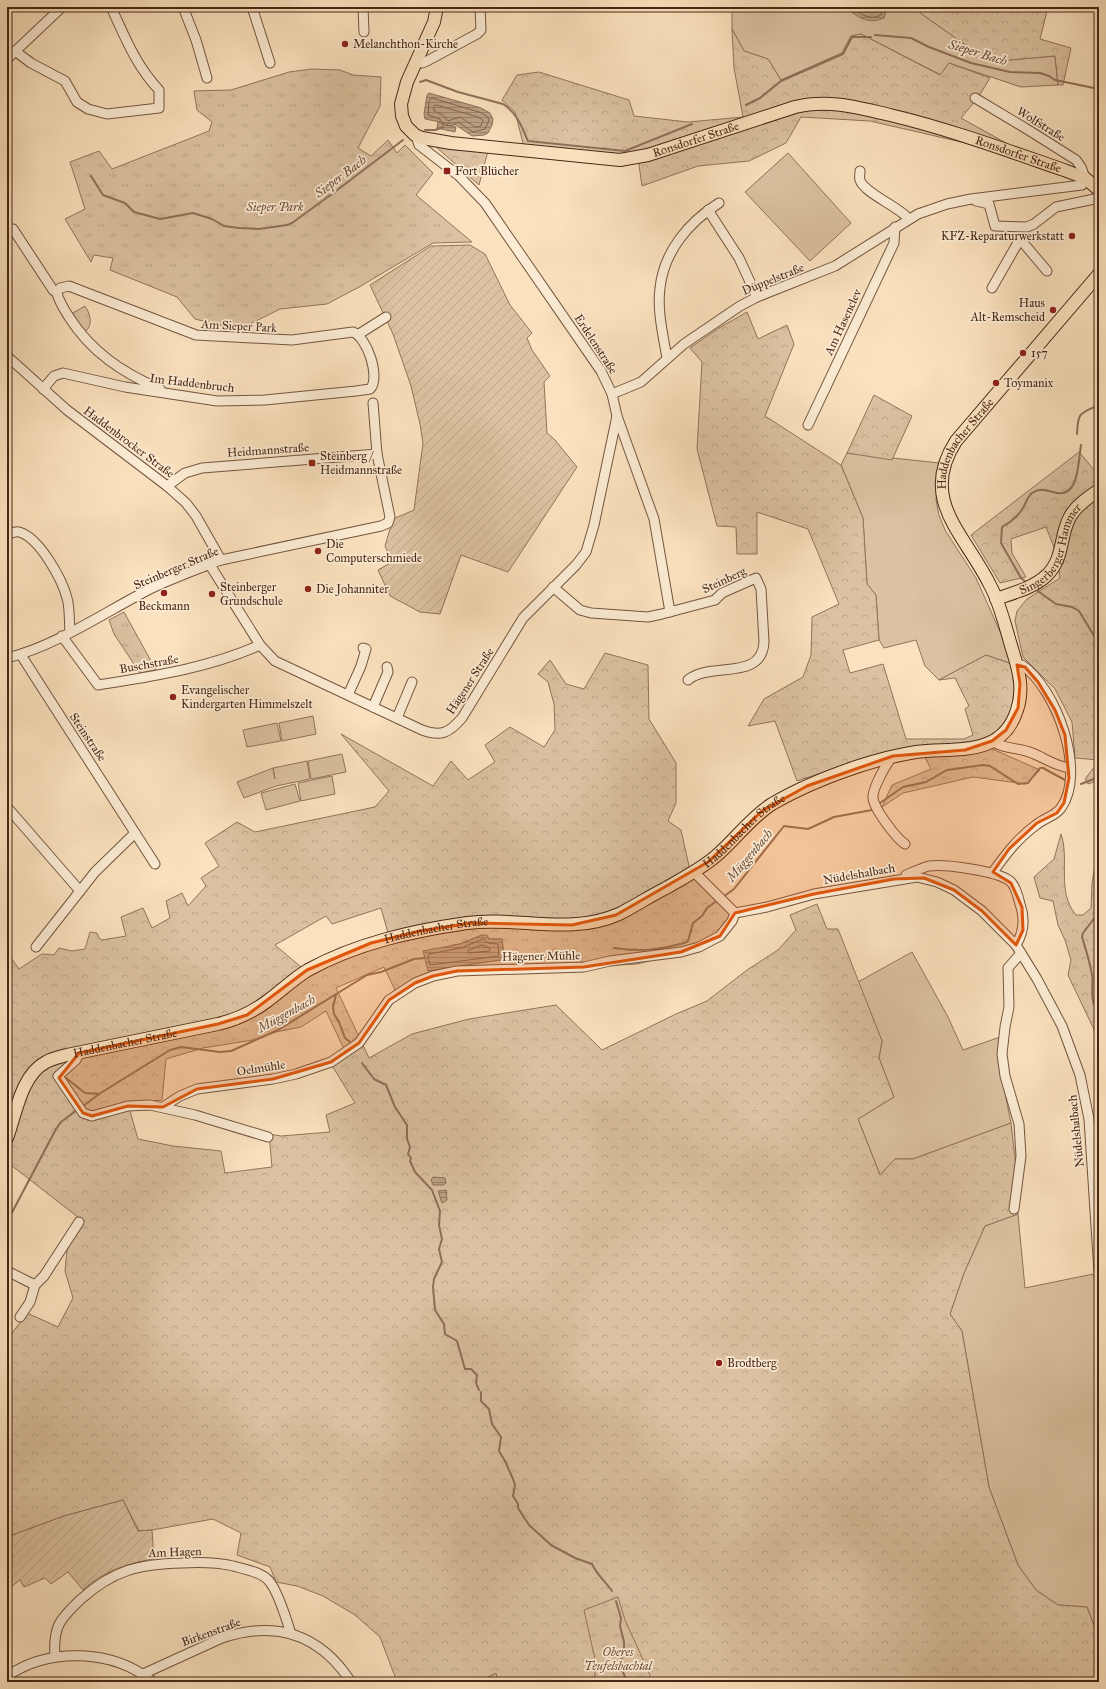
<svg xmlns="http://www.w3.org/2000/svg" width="1106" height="1689" font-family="'IM FELL Great Primer',serif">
  <defs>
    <pattern id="forest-crowns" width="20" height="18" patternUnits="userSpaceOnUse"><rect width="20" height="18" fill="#dcc2a1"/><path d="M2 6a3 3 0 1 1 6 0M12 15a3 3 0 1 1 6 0" fill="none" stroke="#bea78a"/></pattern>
    <pattern id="park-tufts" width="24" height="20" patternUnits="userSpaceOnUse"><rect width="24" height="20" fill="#dcc2a1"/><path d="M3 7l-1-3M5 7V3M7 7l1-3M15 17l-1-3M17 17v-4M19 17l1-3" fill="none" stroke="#bea78a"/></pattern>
    <pattern id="garden-furrows" width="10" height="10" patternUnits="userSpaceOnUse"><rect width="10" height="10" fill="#dcc2a1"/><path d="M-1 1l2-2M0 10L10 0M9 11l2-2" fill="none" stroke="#bea78a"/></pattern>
    <pattern id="water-rules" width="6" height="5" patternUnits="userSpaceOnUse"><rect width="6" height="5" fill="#bea285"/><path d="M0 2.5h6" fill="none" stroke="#9c846c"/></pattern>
  </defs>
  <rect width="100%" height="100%" fill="#fbe2be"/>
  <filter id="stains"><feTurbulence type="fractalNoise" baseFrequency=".005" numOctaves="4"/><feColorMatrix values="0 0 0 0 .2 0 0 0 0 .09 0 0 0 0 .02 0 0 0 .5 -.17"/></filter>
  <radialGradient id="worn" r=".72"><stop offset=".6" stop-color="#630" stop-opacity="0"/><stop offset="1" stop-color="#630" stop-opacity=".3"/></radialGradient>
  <g fill="#dcc2a1" stroke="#92745b">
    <path d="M732 7H919V12L971 49 998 61 1055 56 1058 85 1021 87 949 63 941 75 861 34 851 36 842 53 781 80 768 59 744 51 732 29Z"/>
    <path d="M788 153 851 223 810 261 745 192Z"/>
    <path d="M847 453 939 463 936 500 939 515 945 530 976 578 1015 665 986 655 939 680 925 666 916 640 884 648 879 640 876 595 867 584 863 518 841 465Z"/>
    <path d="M313 716 316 734 282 741 279 723Z"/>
    <path d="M277 723 281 741 247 747 243 730Z"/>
    <path d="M342 754 346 772 311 779 308 761Z"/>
    <path d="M307 761 310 779 276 786 244 798 237 782 273 768 275 779 273 768Z"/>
    <path d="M332 776 335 794 301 801 298 783Z"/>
    <path d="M295 784 300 801 266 810 261 793Z"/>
    <path d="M912 952 948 1017 963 1050 1000 1037 998 1060 1011 1123 913 1159H895L880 1175 858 1119 894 1097 879 1058 882 1041 858 982Z"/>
    <path d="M1018 1214 1025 1288 1093 1274 1099 1296V1639L1087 1607 1058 1605 1036 1590 1018 1565 989 1487 962 1331 950 1314 964 1273 985 1226Z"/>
    <path d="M497 1673 498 1682H478Z"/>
  </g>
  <g fill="url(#forest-crowns)" stroke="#92745b" fill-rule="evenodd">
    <path d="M919 7H1048L1040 39 1071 48 1063 85H1058L1055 56 998 61 971 49 919 12Z"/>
    <path d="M732 29 744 51 768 59 781 80 842 53 851 36 861 34 940 75 949 63 990 78 979 96 961 118 1015 148 983 147 870 121 801 117 786 143 749 161 698 166 642 186 638 158 524 147 515 112 502 100 517 75 539 72 629 100 634 116 688 122 743 117 734 68Z"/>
    <path d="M435 146 488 151 479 185Z"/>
    <path d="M747 312 758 339 787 325 794 344 765 416 841 465 863 518 867 584 876 595 879 640 843 650 850 673 883 664 906 739H964L973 735 965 709 969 706 955 678 939 680 986 655 1015 665 1019 684 1009 722 981 744 1040 770 1026 784 973 777 903 793 882 807 892 785 931 769 920 748 869 757 797 781 775 721 748 726 764 699 803 677 811 655 812 617 839 604 808 529 757 512V554H737L736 527 717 526 697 449 702 362 690 348 719 328Z"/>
    <path d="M874 395 912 416 892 460 847 453Z"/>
    <path d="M1079 452 1095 471 1099 469V760L1075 758 1072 722 1055 689 1023 657 1015 621 1017 611 1027 599 1060 578 1056 552 1046 527 1011 539 1012 553 1026 577 1000 583 971 535Z"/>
    <path d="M605 653 648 665 649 719 676 763V803L668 821 681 830 691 875 734 914 719 935 688 951 637 964 452 973 396 992 384 967 336 988 369 1058 412 1034 469 1019 556 1005 602 1050 676 1014 707 1001 747 970 778 950 796 930 790 915 817 904 827 929H838L882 1041 879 1058 894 1097 858 1119 880 1175 895 1159H913L1011 1123 1016 1167 1018 1214 985 1226 964 1273 950 1314 962 1331 989 1487 1018 1565 1036 1590 1058 1605 1087 1607 1099 1639V1682H498L496 1673 478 1682H397L380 1637 355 1615 323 1596 297 1586 276 1582 270 1567 237 1555 241 1533 213 1519 152 1530 139 1531 123 1500 64 1516 7 1537V1340L27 1313 58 1327 73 1298 65 1271 67 1250 83 1221 7 1162V952L19 969 42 954 54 955 59 948 72 951 85 949 90 932 97 933 99 938 102 940 126 936 121 917 143 908 152 928 170 918 166 901 182 893 188 906 206 886 201 878 219 866 205 843 237 822 255 832 375 807 389 791 341 734 433 786 451 761 468 780 495 762 485 745 510 727 544 747 555 730 554 704 548 682 538 674 550 660 566 684 584 689ZM381 908 388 933 301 967 275 945 326 916 332 924ZM482 935 489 939H502L504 957 503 960 456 965 452 945 460 944ZM326 1011 344 1049 328 1059 355 1103 326 1115 330 1132 281 1136 269 1134 272 1167 225 1173 221 1151 173 1146 138 1139 130 1111 131 1103 162 1100 166 1059 203 1048 253 1040 276 1032 301 1027Z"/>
    <path d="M1099 761V780L1088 784 1085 779Z"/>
    <path d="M1061 834C1070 860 1056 891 1076 915H1083L1091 908 1092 883 1099 843V1040L1068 975 1071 960 1065 940 1058 925 1053 901 1040 898 1034 877 1054 859Z"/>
  </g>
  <g fill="url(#park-tufts)" stroke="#92745b">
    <path d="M312 69 340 70 353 75 381 77 380 106 358 148 371 156 388 140 397 153 405 145 433 173 416 195 472 242 433 243 361 286 327 304 280 309 248 325 223 326 195 319 177 297 110 270 113 258 94 255 91 262 65 219 85 209 70 162 99 151 112 169 209 131 212 122 197 110 194 91 231 90 289 72Z"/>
    <path d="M85 306C91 315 93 325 85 332L71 314Z"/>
    <path d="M124 612 156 670 140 673 114 634 109 620Z"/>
    <path d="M618 1597 625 1620 650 1675 648 1682H594L596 1664 584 1610Z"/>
  </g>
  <g fill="url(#garden-furrows)" stroke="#92745b">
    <path d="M470 245 485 254 510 305 532 333 527 338 532 350 550 376 544 382 547 433 555 440 577 467 508 572 461 555 440 614 420 612 390 596 378 570 392 562 385 546 393 519 414 510 423 443 420 424 411 386 393 334 370 285 431 246Z"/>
    <path d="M123 1500 138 1531 152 1530 154 1559C127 1563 102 1572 83 1590L68 1572 51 1584 45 1578 24 1587 20 1580 7 1590V1537L64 1516Z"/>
  </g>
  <g fill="url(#water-rules)" stroke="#8e7058">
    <path d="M846 7H887L884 18C869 25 856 17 846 7Z"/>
    <path d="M429 93 481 108 490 113 493 119 492 125 488 133 484 135 472 136 456 125 425 119 424 114 427 95Z"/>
    <path d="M438 122 456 127 455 132 437 128Z"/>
    <path d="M482 935H487L489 939H502L504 957 506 959 428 971 423 951 460 944Z"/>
    <path d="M433 1177 445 1178 446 1183 443 1185H433L431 1180Z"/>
    <path d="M446 1190 447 1200 442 1203 438 1191Z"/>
  </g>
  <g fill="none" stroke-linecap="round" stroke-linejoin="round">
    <g stroke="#82644d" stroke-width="1">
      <path d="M851 7C860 14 870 21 881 15L883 7"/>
      <path d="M432 98 479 112 487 116 489 120 485 129 473 132 458 122 451 126 443 125 440 119 428 115 429 102Z"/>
      <path d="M436 105 478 117 483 120 481 126 475 127 460 117 448 121 443 115 434 111V106Z"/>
      <path d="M484 939 488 943 498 944 499 956 430 965 428 957 429 954 461 948Z"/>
      <path d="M482 945 490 948V951L468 953V951Z"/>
    </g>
    <g stroke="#8e7058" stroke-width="2">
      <path d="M875 35 911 38 929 47 971 63 1010 72 1040 73 1049 76 1055 80 1099 89"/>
      <path d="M420 82 426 80 458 92 503 104C517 113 522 127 528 141L625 151 692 124"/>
      <path d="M746 105 760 98 781 81 843 54 852 37H871"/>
      <path d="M425 130H435L443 127"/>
      <path d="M91 176 103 195 125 203 134 212 160 219 193 213 212 219 224 226 239 228 259 229 287 225 292 223 336 191 403 140"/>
      <path d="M1077 434C1078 412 1079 414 1099 405"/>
      <path d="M1027 583 1021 578 1001 543 1002 527C1009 523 1016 518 1021 511 1025 506 1027 497 1032 493 1040 488 1045 490 1053 492 1079 501 1078 463 1081 445"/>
      <path d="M1035 589 1056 604 1072 607 1079 611 1099 644"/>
      <path d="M1081 784 1099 777"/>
      <path d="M880 803 903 787 926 782 947 770 983 765 990 766 1018 784 1028 783 1040 768H1043L1065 780"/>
      <path d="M1099 853 1097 869 1099 877"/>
      <path d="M723 897 734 889 784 826 808 829 834 817 872 810"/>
      <path d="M1099 912 1083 933 1082 937C1086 950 1090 962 1092 975 1094 989 1088 999 1099 1011"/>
      <path d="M614 948C641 952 658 950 684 943L688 941 693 923 702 916 707 908 718 900"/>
      <path d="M336 995 333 1007 334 1014 339 1022 345 1038 350 1042"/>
      <path d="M362 1063 374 1079 386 1085 395 1107 407 1125V1139L410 1147 408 1154 411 1158 410 1161 415 1172 432 1190 440 1211 439 1225 442 1239 439 1249 442 1262 434 1279 433 1287 435 1310 444 1324 445 1334 457 1341 465 1369H471L477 1375 476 1383 479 1390"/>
      <path d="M66 1078 85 1093 99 1094"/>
      <path d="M82 1107 99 1094 170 1050 181 1047 220 1052 231 1051 278 1030 367 975 381 972 414 959 424 958"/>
      <path d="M7 1222 56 1129 61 1122 77 1110"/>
      <path d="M481 1392V1401L489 1409 492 1424 501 1437 499 1451 505 1461 513 1479 515 1485 513 1496 518 1504V1508L529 1525 551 1545 575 1558 592 1564C597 1575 605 1581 612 1591"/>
      <path d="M616 1601 621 1618 620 1626 624 1642V1651L620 1665 625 1677 624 1682"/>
    </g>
    <g stroke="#74553f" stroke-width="11">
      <g id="minor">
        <path d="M183 7 196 40 207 78"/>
        <path d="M252 7 270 63"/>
        <path d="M363 7 364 32"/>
        <path d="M15 51 31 63 65 81 77 102 88 109 107 114 159 108V90C136 66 125 37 111 7"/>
        <path d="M7 59 62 7"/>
        <path d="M416 61 422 63 427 61 477 34 481 30 480 7"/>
        <path d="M416 136 419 145 459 176 485 203 601 371 612 394 617 416 654 519 670 612"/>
        <path d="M860 171C860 174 859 178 860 180 864 193 898 206 909 219"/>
        <path d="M976 201 989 204 995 226 1027 227 1034 224 1056 207 1099 198"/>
        <path d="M708 210 739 258 757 297"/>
        <path d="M13 229 53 290 57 293C59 302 64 309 69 317 91 352 123 373 160 389"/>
        <path d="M992 288 1020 239 1047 271"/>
        <path d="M359 334 386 317"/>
        <path d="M7 356 67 410 167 486 186 503 196 516 221 560"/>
        <path d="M667 358C663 335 657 310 660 288 664 251 689 222 719 203"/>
        <path d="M43 389 54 376 63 373 125 387 217 401 265 400 356 391 370 389C381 378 367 337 353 332L292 340 196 335 69 286 60 288 57 293"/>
        <path d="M612 394 641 382 684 344 740 306 757 297 835 266 918 214 947 204 971 199 1082 185 1085 178 1081 167 1076 160 1030 131 975 98"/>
        <path d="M373 403 377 454"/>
        <path d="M808 425 894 243 895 227"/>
        <path d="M7 535C11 533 15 531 19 532 39 537 62 579 67 598 70 608 69 621 70 631"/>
        <path d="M210 565 260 645 275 661 422 730C441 737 449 733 462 718L523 618 576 565 586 552 594 525 617 416"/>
        <path d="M553 587 580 610 591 613 648 617 662 614 715 600 722 593 756 578 761 589 764 642C762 682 710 661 688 680"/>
        <path d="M62 636 98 685C154 676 209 668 260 645"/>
        <path d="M21 655 155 864"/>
        <path d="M7 658C56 646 105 612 150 589 173 578 198 569 221 560L381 526 388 523 390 517 377 454 202 468 185 473 167 486"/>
        <path d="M348 695 361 666 366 649 363 648"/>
        <path d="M373 707 388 672 387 667"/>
        <path d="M397 718 412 682"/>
        <path d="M992 741C1005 750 1018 747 1032 753 1045 758 1054 766 1070 768"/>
        <path d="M893 756C887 762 872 789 873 798 874 809 896 838 905 844"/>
        <path d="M7 807 80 891"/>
        <path d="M693 871 735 913 767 907 814 894 917 877 937 882 954 890 982 911 1016 945 1037 979 1062 1026 1080 1075 1089 1119 1099 1272"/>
        <path d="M993 872C1006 854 1018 838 1036 825 1044 818 1054 817 1061 808 1087 772 1056 688 1022 665H1017"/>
        <path d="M906 875C913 872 921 868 929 866 946 864 997 871 1010 881 1016 886 1018 897 1020 904 1025 918 1024 932 1016 945"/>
        <path d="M36 947 95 872 135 833"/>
        <path d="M79 1053 76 1060 58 1076 83 1113 92 1116 128 1106 150 1105 195 1115 268 1137"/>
        <path d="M163 1107 180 1096 197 1089 273 1079 296 1074 331 1062 359 1043 389 1000 415 983 433 976 457 971 584 967 610 961 681 952 699 947 720 936 732 921 735 913"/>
        <path d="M1014 1209 1021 1156 1019 1124 1005 1076 1002 1054 1005 1027 1009 1007 1008 968 1021 953"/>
        <path d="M7 1271 35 1285 44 1276 79 1222"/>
        <path d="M20 1317 30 1302 35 1285"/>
        <path d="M55 1657C53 1627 59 1620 80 1600 113 1570 139 1564 182 1563 200 1562 216 1562 233 1566 244 1569 262 1572 269 1581 278 1591 287 1621 291 1634"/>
        <path d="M143 1674 222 1638C276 1620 320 1634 351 1682"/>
        <path d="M7 1676C50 1647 113 1649 153 1682"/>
      </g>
    </g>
    <g stroke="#472615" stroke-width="14">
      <g id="major">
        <path id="s1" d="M437 7 434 22 407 82 401 104 402 116 406 126 415 135 422 138 451 143 620 160 648 155 795 107C828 99 857 107 890 115 949 129 1006 150 1064 170L1085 178 1099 190"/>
        <path id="s2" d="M996 599C1013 593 1033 588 1046 576 1065 559 1059 534 1071 515 1078 504 1089 497 1099 490"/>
        <path id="s3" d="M7 1138C16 1114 21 1075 46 1062 53 1058 60 1057 67 1055L218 1024C235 1020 251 1013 266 1002 280 992 293 979 308 970 357 943 412 931 467 923 517 916 570 936 619 914 635 906 650 896 666 888 683 878 701 869 716 856 735 840 750 818 772 804 799 788 829 776 859 766 878 760 897 755 916 752 955 747 1002 758 1017 710 1024 690 1019 671 1013 652 1006 630 1001 605 990 585 965 534 918 500 956 441L1099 274"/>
      </g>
    </g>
    <use href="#minor" stroke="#fcecd5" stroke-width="9"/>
    <use href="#major" stroke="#fbe2be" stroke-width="12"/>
  </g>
  <path fill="#e0560c" fill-opacity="0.2" stroke="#e0560c" stroke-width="3" stroke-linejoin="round" d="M1017 665 1025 667 1038 682 1055 710 1065 735 1069 778 1064 803 1057 813 1037 823 1009 849 993 872 1011 883 1022 907 1023 930 1016 945 982 911 954 890 924 878 894 879 814 894 735 913 720 936 681 952 584 967 457 971 433 976 415 983 389 1000 359 1043 331 1062 273 1079 197 1089 163 1107 128 1106 92 1116 83 1113 59 1078 79 1053 218 1024 247 1015 307 970 371 943 420 931 472 923 572 925 616 915 708 862 762 811 807 786 893 756 965 750 992 741 1006 730 1018 708 1020 684Z"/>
  <g fill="#8f2418" stroke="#fcecd5" stroke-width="1.5">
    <circle cx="345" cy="44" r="4"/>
    <rect x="443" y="167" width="8" height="8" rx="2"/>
    <circle cx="1072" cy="236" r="4"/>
    <circle cx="1053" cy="310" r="4"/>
    <circle cx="1023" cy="353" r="4"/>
    <circle cx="996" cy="383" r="4"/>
    <rect x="308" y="459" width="8" height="8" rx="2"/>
    <circle cx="318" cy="551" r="4"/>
    <circle cx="308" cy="589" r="4"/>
    <circle cx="164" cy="593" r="4"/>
    <circle cx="212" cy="594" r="4"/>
    <circle cx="173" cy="697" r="4"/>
    <circle cx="719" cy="1363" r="4"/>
  </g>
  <g text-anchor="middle" stroke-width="3.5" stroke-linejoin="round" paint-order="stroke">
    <g font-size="12" fill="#472615" stroke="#fcecd5" text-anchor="start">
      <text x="353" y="48">Melanchthon-Kirche</text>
      <text x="455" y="175">Fort Blücher</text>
      <text x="1064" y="240" text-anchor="end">KFZ-Reparaturwerkstatt</text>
      <text x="1045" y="307" text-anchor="end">Haus<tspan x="1045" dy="14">Alt-Remscheid</tspan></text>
      <text x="1031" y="357">157</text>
      <text x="1004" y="387">Toymanix</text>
      <text x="320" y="460">Steinberg /<tspan x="320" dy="14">Heidmannstraße</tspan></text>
      <text x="326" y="548">Die<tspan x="326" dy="14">Computerschmiede</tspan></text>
      <text x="220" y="591">Steinberger<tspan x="220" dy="14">Grundschule</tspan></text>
      <text x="316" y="593">Die Johanniter</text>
      <text x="164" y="610" text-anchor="middle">Beckmann</text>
      <text x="181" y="694">Evangelischer<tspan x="181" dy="14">Kindergarten Himmelszelt</tspan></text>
      <text x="727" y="1367">Brodtberg</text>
    </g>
    <g font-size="12" fill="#472615" stroke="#fcecd5">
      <text transform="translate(1041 124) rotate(32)" y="4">Wolfstraße</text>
      <text dy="4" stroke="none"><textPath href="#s1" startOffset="425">Ronsdorfer Straße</textPath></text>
      <text dy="4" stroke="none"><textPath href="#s1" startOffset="760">Ronsdorfer Straße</textPath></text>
      <text transform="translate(773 279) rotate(-22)" y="4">Düppelstraße</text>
      <text transform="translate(843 322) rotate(-65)" y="4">Am Hasenclev</text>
      <text transform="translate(239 326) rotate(3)" y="4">Am Sieper Park</text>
      <text transform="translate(596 344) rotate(57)" y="4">Erdelenstraße</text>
      <text transform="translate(192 383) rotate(7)" y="4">Im Haddenbruch</text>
      <text transform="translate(129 442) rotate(37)" y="4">Haddenbrocker Straße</text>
      <text dy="4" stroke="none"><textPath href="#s3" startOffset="1443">Haddenbacher Straße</textPath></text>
      <text transform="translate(268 450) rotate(-4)" y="4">Heidmannstraße</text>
      <text dy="4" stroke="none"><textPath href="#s2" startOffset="80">Singerberger Hammer</textPath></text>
      <text transform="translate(176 568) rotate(-23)" y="4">Steinberger Straße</text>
      <text transform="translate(724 580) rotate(-25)" y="4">Steinberg</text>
      <text transform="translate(149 664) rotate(-10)" y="4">Buschstraße</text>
      <text transform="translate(470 681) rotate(-57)" y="4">Hägener Straße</text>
      <text transform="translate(88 737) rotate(56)" y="4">Steinstraße</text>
      <text dy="4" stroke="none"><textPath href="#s3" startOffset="841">Haddenbacher Straße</textPath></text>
      <text transform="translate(859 874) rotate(-10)" y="4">Nüdelshalbach</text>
      <text dy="4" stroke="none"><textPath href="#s3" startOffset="505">Haddenbacher Straße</textPath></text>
      <text transform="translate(541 956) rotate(-1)" y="4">Hägener Mühle</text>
      <text dy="4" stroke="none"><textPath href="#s3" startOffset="169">Haddenbacher Straße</textPath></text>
      <text transform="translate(261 1068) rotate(-9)" y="4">Oelmühle</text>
      <text transform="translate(1076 1131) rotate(-96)" y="4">Nüdelshalbach</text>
      <text transform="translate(175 1552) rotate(-2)" y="4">Am Hagen</text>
      <text transform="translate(211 1632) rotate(-20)" y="4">Birkenstraße</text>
    </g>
    <g font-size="12" font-style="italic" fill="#6c4d38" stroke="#fcecd5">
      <text x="275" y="211">Sieper Park</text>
      <text x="618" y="1656">Oberes<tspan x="618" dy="14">Teufelsbachtal</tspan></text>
    </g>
    <g font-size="13" font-style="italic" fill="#6b4b37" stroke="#fcecd5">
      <text transform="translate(978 52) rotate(17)" y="5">Sieper Bach</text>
      <text transform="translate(340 176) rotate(-37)" y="5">Sieper Bach</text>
      <text transform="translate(749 855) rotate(-50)" y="5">Müggenbach</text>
      <text transform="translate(286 1013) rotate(-29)" y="5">Müggenbach</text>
    </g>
  </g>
  <rect width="1106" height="1689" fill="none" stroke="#fbe2be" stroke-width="24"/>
  <rect x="8" y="8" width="1090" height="1673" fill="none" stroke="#472615" stroke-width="2"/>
  <rect x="12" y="12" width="1082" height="1665" fill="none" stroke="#472615"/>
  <rect width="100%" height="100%" filter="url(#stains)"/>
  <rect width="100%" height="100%" fill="url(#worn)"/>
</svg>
